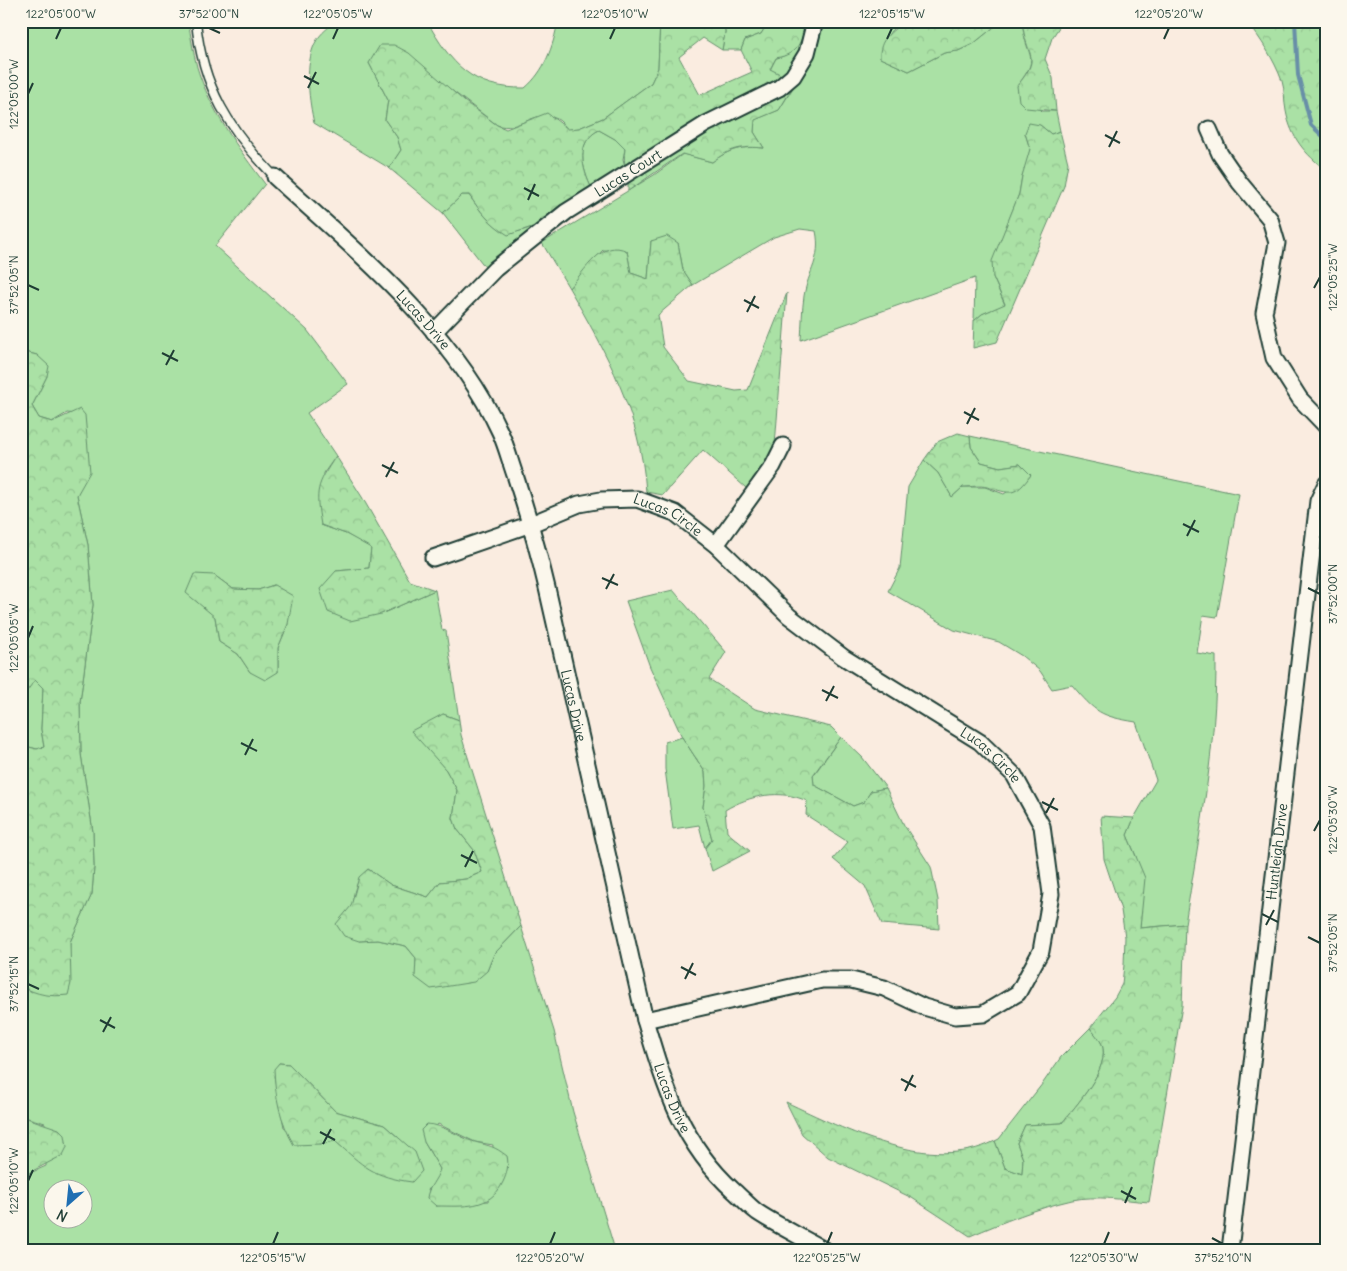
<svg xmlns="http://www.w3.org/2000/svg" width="1347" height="1271" font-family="Delius,sans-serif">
  <defs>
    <pattern id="forest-crowns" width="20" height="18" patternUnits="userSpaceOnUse" patternTransform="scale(1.25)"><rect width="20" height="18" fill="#aae1a5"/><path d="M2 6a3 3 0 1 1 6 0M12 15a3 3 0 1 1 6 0" fill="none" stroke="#92c28f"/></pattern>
  </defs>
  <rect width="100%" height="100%" fill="#faece0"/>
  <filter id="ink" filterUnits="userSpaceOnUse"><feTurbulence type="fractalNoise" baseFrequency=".02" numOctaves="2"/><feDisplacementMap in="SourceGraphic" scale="10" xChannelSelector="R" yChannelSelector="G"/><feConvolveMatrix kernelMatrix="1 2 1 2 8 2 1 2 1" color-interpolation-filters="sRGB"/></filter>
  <g filter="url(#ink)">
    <g fill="#aae1a5" stroke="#648f6c" fill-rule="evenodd">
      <path d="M21 21H188C191 36 193 52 197 67 210 110 238 148 265 184L215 246 307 330 348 384 307 413 336 456 324 473 321 525 346 534 371 547 369 568 336 571 381 614 435 590 442 630 446 631 459 720 443 714 433 754 446 770 457 790 453 818 457 829 474 850 482 872 466 879 440 882 428 897 391 885 368 869C346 890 353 914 359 941L378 940 406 946 416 958V977L487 971 494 954 521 926 554 1031 573 1112 615 1250H21V1177L46 1166 45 1123 21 1116V986L32 992 69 962 70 942 92 894 94 867 93 832 81 754 80 702 93 605 88 545 77 495 83 481 84 415 67 413 52 422 39 418 32 406 47 376 37 355 21 351ZM214 575 233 589 258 590 274 585 288 624 278 648V672H250L238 654 219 642 215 617ZM279 1063 289 1064 335 1111 384 1125 398 1137 348 1152 335 1141 320 1144 284 1127 274 1076ZM438 1124 475 1142 493 1145 488 1201 436 1206 428 1190 437 1180 440 1169 424 1142ZM52 1188H82V1218H52Z"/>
      <path d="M337 21H427C451 64 472 89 525 88 545 71 553 47 558 21H660L658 68 651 83 603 118 579 128 568 130C565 126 561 121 557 119 535 108 518 133 497 125L446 86 369 63 388 100 385 120 397 137 401 150 389 168 314 123C309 101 305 70 313 48 317 36 327 28 337 21Z"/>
      <path d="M724 21H769L761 34 745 40 741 50H722L725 32Z"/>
      <path d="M806 21H908C889 26 883 41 880 58L909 71 944 53 958 51 973 44 999 23H1012L1023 27C1026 59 1042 55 1017 86L1042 111H1056L1060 131 1051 134 1040 125 1025 133 1030 149 1028 160 1022 176 1019 194 1001 240 993 277 1005 305 982 314 974 321 975 278 801 340C802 325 802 310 804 296 808 271 822 259 816 231L800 229 774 237 693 285 683 270 678 243 651 241 648 279 631 273 627 251 603 250 569 288 542 243 654 175 683 154 712 162C729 149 742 146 764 148L754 132V120L779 110 796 83 770 70 776 58C795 55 803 39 806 21Z"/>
      <path d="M599 130 615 139 625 149 623 159 626 170 592 189C582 169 575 142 599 130Z"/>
      <path d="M462 195H469C499 239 513 242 557 212L489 272 443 213Z"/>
      <path d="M970 436 1239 494 1217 617 1203 615 1197 653 1216 656C1217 747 1199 835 1185 924L1140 928 1136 856 1127 835 1134 818 1156 780 1136 722C1100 716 1096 713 1072 685L1052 689 1040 671 1022 656 999 642 954 630 888 591 900 568 908 487 924 460 938 473 952 497 963 487H985L1004 494 1031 475 1020 464 1000 467 981 462 971 447Z"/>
      <path d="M35 679 43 688 41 729 44 747 37 749 21 745V699Z"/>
      <path d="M682 737 705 772 706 786 703 807 712 839 705 848 699 825 673 829 665 769V742Z"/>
      <path d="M841 737 862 757 886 788 871 791 864 802 853 806 814 785 813 776Z"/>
      <path d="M1090 1028C1094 1033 1099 1038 1102 1044 1111 1068 1076 1105 1062 1123L1025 1125 1017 1143 1023 1159 1022 1174 1005 1168 995 1141 999 1139 1043 1083 1061 1057Z"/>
    </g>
    <g fill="url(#forest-crowns)" stroke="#648f6c">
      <path d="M660 21H724L725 32 722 50 703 38 679 57 700 95 752 72 741 50 745 40 761 34 769 21H806C802 42 798 54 776 58L770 69 796 82 779 110 755 120 754 132 764 148C741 146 731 148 712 162L682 154 628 191C629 176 622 164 625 149L615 139 599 130C575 142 582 169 592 189L538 225 508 235C490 224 480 211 469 195H462L443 213 389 168 401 150 397 137 385 120 388 100 369 63 380 45H394L409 53 464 101 497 125 506 129 547 113 568 129 579 128 603 118 651 83 658 68Z"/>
      <path d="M905 21H1063L1052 38 1045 59 1053 78 1056 111 1026 108 1019 101 1017 86C1042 56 1027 58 1023 27L1012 23H999L973 44 958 51 944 53 909 71 880 58C879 39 891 32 905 21Z"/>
      <path d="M1247 21H1325C1324 37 1318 101 1326 110V170C1305 154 1291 138 1286 111 1284 102 1285 90 1282 81 1274 59 1261 40 1247 21Z"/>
      <path d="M1029 123 1040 125 1051 134 1060 131 1068 163 1064 186 997 342 973 348 974 321 982 314 1005 304 993 277 992 261 1019 194 1022 176 1030 149 1025 133Z"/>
      <path d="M667 236 678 243 683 270 693 285 658 315 663 347 689 381 736 391 748 390 787 293 775 445 764 471 746 488 703 450 663 495 646 492C641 415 607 354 569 288 585 271 602 238 627 251L631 273 648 279 651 241Z"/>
      <path d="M21 351 37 355 49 366 47 376 32 406 39 418 52 422 80 409 85 415 90 472 77 495 88 545 93 605 80 702 81 754 93 832 94 867 92 894 70 942 71 983 68 995C51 997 37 995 21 986V745L37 749 44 747 41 729 43 688 35 680 21 699Z"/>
      <path d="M958 433 970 436 971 447 981 462 1000 467 1020 464 1031 475C1015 497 1011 494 987 487 980 485 971 487 963 487L952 497 938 473 924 460 937 442Z"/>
      <path d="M336 456 362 497 410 581 435 590 381 614 350 621 328 612 320 589 336 571 369 568 371 548 346 534 321 525C315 490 316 486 336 456Z"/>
      <path d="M194 574 214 575 233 589 258 590 274 585 293 596 288 624 278 648V672L265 680 250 672 238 654 219 642 215 617 186 593Z"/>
      <path d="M673 590 726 652 709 679 755 709 831 727 841 737 813 775 814 785 853 806 864 802 871 791 886 788 904 825 931 867 938 900 939 929 882 924 865 886 833 859 848 842 806 815 807 801C780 789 750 795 725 810L727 832 750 851 712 871 705 848 712 839 703 807 706 786 705 772 682 737 650 667 626 601Z"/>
      <path d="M443 714 459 720 461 735 521 926 494 954 487 971 474 982 431 989 415 977 416 958 406 946 378 940 359 941 344 936 336 924 351 906 359 877 368 869 391 885 428 897 440 882 466 879 482 872 474 850 457 829 453 818 457 790 446 770 411 731Z"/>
      <path d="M1101 816 1134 818 1127 835 1145 878 1140 928 1185 924 1182 1006 1149 1202C1124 1200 1096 1195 1072 1200 1037 1208 1003 1222 970 1236L912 1198 828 1157 802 1134 786 1102C846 1130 930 1174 995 1141L1005 1168 1022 1174 1023 1159 1017 1143 1025 1125 1062 1123C1076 1105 1111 1068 1102 1044 1099 1038 1094 1033 1090 1028L1115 997 1122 984 1124 965 1125 937 1121 910 1104 859Z"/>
      <path d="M279 1063 289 1064 335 1111 384 1125 415 1152 422 1171 412 1182C373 1177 363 1166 335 1141L320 1144 294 1145C280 1121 275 1096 274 1069Z"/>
      <path d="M21 1116 59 1129 65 1135 67 1147 63 1155 21 1177Z"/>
      <path d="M427 1124C445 1125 458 1137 475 1142 490 1146 494 1146 507 1156 509 1164 507 1174 503 1182 490 1210 463 1206 436 1206L427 1198C428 1187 437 1180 440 1169L424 1142 421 1130Z"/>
    </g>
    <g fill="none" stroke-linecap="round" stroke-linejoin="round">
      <path stroke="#688fa7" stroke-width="4" d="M1295 21 1298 75 1311 125 1326 139"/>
      <g stroke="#1f3d34" stroke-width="11">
        <path id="service" d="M196 21C202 87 230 131 275 177"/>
      </g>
      <g stroke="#1f3d34" stroke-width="19">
        <g id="minor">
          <path d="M1209 129 1220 154 1240 183 1270 219 1277 243 1264 313 1274 358 1300 399 1326 426"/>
          <path id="s1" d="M275 177C355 250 454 331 500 432 506 445 510 461 515 475 527 512 538 550 547 588L645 1020C665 1087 681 1143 734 1191 742 1198 749 1206 757 1212 778 1226 802 1237 824 1250"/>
          <path id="s2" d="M434 332 495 269 566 212 706 124 779 88 793 76 807 53 815 21"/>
          <path d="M716 545 773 466 783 446"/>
          <path id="s3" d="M433 558 531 524 579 504 601 500 637 499 675 513 716 545 789 616 843 657 980 742 1014 775 1042 826 1051 894 1041 951 1018 993 983 1014 955 1016 924 1007 884 988 851 980H822L645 1020"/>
          <path id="s4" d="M1230 1250 1318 501 1326 484"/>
        </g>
      </g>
      <use href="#service" stroke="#fbf7ec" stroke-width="8"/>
      <use href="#minor" stroke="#fbf7ec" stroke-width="15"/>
    </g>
  </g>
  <path fill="none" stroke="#1f3d34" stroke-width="2" d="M209 28 220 33M56 39 61 28M333 39 338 28M610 39 615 28M887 39 892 28M1164 39 1169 28M304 76 319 84M308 88 316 72M28 94 33 83M1105 135 1120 143M1109 147 1117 131M524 188 539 196M528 200 535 184M28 285 39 290M1314 288 1320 277M744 300 759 308M747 312 755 296M162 353 178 361M166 365 174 350M964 412 979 420M967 424 975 408M382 465 398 473M386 477 394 462M1183 524 1199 532M1187 536 1195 520M602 578 618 585M1308 588 1320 594M606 589 614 574M28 638 33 626M822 690 838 698M826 701 834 686M241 743 257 751M245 755 253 739M1042 802 1058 810M1046 813 1054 798M1314 831 1320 820M461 855 477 863M465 867 473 851M1262 914 1278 922M1266 925 1274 910M1308 937 1320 943M681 967 696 975M685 979 693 963M28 984 39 989M100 1020 115 1028M103 1032 111 1017M901 1079 916 1087M905 1091 913 1075M320 1132 335 1140M323 1144 331 1129M28 1181 33 1170M1121 1191 1136 1199M1125 1203 1132 1187M1212 1238 1223 1244M273 1244 278 1232M550 1244 555 1232M827 1244 832 1232M1104 1244 1109 1232"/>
  <g text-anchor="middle" stroke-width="4" stroke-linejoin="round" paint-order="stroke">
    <g font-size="14" fill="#1f3d34" stroke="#fbf7ec">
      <text dy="5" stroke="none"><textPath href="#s2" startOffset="252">Lucas Court</textPath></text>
      <text dy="5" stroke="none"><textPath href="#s1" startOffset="206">Lucas Drive</textPath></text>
      <text dy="5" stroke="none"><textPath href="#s3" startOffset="249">Lucas Circle</textPath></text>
      <text dy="5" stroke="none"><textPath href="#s1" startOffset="626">Lucas Drive</textPath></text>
      <text dy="5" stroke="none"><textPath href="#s3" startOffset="654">Lucas Circle</textPath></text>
      <text dy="5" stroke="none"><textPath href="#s4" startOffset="401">Huntleigh Drive</textPath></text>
      <text dy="5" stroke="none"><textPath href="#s1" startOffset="1031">Lucas Drive</textPath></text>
    </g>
  </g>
  <rect width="1347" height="1271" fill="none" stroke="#fbf7ec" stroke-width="55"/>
  <g transform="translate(68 1204) rotate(207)"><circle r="24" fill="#fbf7ec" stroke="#a3ada2"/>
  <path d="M0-4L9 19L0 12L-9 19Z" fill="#1f6fb2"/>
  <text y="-8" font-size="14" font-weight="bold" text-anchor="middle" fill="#1f3d34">N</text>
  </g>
  <rect x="28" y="28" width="1292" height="1216" fill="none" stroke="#1f3d34" stroke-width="2"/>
  <g font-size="12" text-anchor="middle" fill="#1f3d34">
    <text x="61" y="18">122°05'00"W</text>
    <text x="209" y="18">37°52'00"N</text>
    <text x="338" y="18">122°05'05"W</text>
    <text x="615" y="18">122°05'10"W</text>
    <text x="892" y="18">122°05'15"W</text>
    <text x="1169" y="18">122°05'20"W</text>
    <text transform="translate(14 94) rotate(-90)" y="4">122°05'00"W</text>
    <text transform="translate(1333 277) rotate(-90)" y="4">122°05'25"W</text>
    <text transform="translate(14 285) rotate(-90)" y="4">37°52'05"N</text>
    <text transform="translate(1333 594) rotate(-90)" y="4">37°52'00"N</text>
    <text transform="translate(14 638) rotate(-90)" y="4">122°05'05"W</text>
    <text transform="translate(1333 820) rotate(-90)" y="4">122°05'30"W</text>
    <text transform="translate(1333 943) rotate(-90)" y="4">37°52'05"N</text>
    <text transform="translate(14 984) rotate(-90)" y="4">37°52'15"N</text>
    <text transform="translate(14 1181) rotate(-90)" y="4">122°05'10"W</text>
    <text x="273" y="1262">122°05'15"W</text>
    <text x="550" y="1262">122°05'20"W</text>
    <text x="827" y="1262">122°05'25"W</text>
    <text x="1104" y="1262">122°05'30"W</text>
    <text x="1223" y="1262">37°52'10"N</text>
  </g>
</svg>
